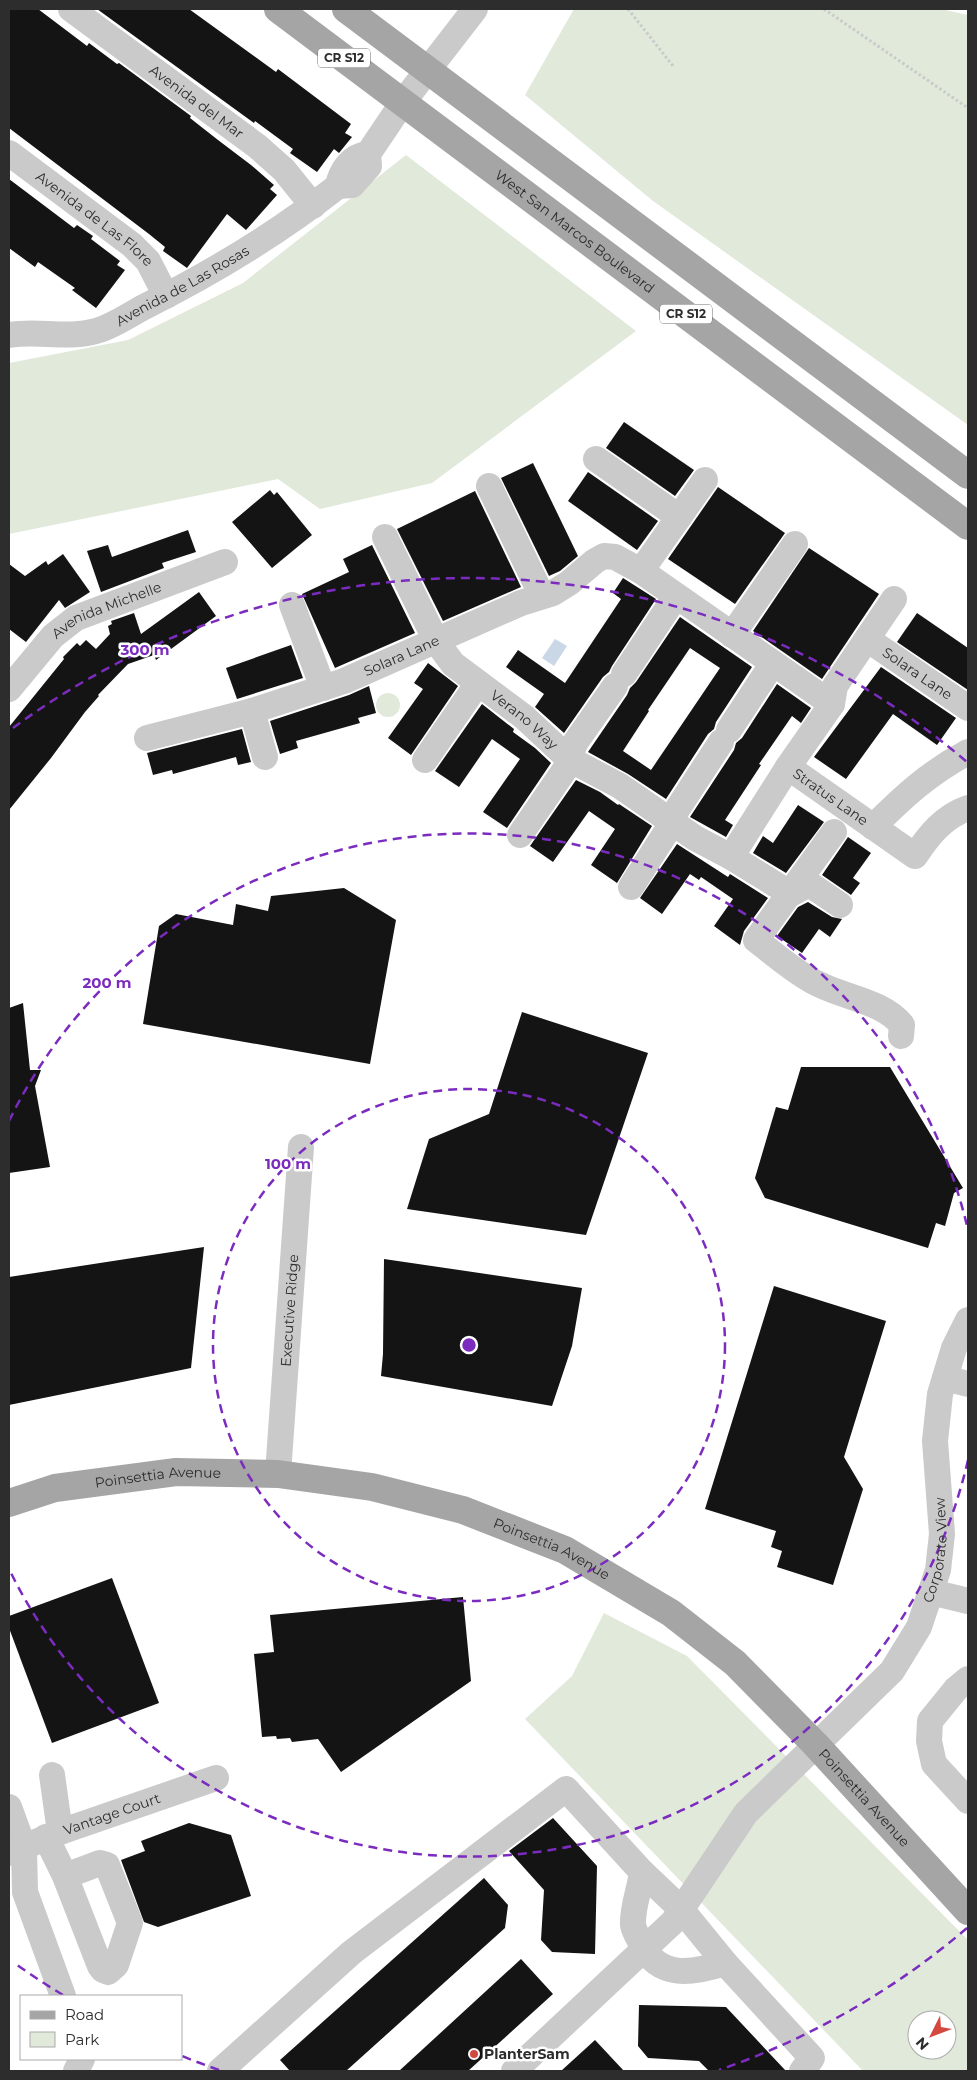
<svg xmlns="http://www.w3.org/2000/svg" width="977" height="2080" font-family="Montserrat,sans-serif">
  <rect width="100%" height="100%" fill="#fff"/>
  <g fill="#e1e9db" fill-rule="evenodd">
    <path d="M574 9H941L968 15V425L653 201 525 95Z"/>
    <path d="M406 155 636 331 432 483 320 509 278 479 9 534V363L128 340 243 283Z"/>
    <circle cx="388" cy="705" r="12"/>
    <path d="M604 1613 687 1656 968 1940V2071H863L525 1719 572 1676ZM917 2020H947V2050H917Z"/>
  </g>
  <path fill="#c9d7e7" d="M555 639 567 646 554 666 542 658Z"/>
  <g fill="#141414" fill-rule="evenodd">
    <path d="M9 9H38L87 46 89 43 117 64 119 63 191 116 190 118 218 140 251 165 274 185 270 189 277 195 246 230 227 214 187 268 163 251 165 247 149 234 9 128Z"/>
    <path d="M97 9H189L276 72 278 69 351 124 345 133 352 137 339 153 334 149 317 172 290 153 293 149 255 121 254 123Z"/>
    <path d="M9 179 74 228 77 225 93 236 91 239 120 261 117 265 125 270 96 308 72 290 75 288 38 262 35 267 9 248Z"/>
    <path d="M624 422 694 470 675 496 606 448Z"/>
    <path d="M533 463 578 556 560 571 549 576 501 478Z"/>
    <path d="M588 472 658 521 637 550 568 501Z"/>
    <path d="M718 487 785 533 735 604 668 559Z"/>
    <path d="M270 490 274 495 277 492 312 535 272 568 232 522Z"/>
    <path d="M475 491 521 587 443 621 397 529Z"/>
    <path d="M188 530 196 552 162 563 164 568 101 592 87 551 108 545 112 557Z"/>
    <path d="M372 545 415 633 335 668 302 594 349 572 343 559Z"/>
    <path d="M809 548 879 594 822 679 753 631Z"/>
    <path d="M63 554 90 592 65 608 59 600 26 642 9 629V564L25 576 46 561 48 565Z"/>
    <path d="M623 578 656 599 612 666 609 672 603 677 564 733 535 707 544 694 506 667 518 650 565 683 621 599 613 593Z"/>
    <path d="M199 592 216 616 156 660 154 655 128 664 98 695 99 696 85 712 51 758 9 810V727L64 659 63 657 77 643 80 646 86 640 96 649 110 634 108 626 112 624 111 621 134 613 141 634Z"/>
    <path d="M917 613 968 648V690L897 642Z"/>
    <path d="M680 617 752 667 716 722 714 729 708 734 666 799 628 774 588 752 627 695 630 688 636 682ZM690 648 720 668 651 770 623 751 649 711 648 710Z"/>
    <path d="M291 645 303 678 237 699 226 668Z"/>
    <path d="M428 663 458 686 411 755 388 738 423 689 414 683Z"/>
    <path d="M881 667 956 718 937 745 893 714 846 779 814 757Z"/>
    <path d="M777 684 811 708 801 723 792 716 759 764 761 765 725 820 733 825 726 837 690 817 734 750 736 743 742 738Z"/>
    <path d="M369 686 376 713 358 718 360 723 296 741 298 748 280 754 270 721 349 695Z"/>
    <path d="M482 704 514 729 513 732 535 748 551 763 507 828 483 812 520 759 492 739 459 787 435 771Z"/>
    <path d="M242 729 251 762 238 765 236 757 173 774 172 770 153 775 147 753Z"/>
    <path d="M576 780 600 792 618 805 619 804 652 826 617 883 591 865 615 829 589 811 553 862 530 846Z"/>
    <path d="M798 805 824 822 786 873 753 853 763 836 773 843Z"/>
    <path d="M848 837 871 853 853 878 860 883 851 895 822 875Z"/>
    <path d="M677 844 728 877 730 874 768 898 744 931 740 945 714 926 733 899 701 877 699 880 690 874 662 914 640 898Z"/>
    <path d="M344 888 396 920 370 1064 143 1024 159 926 176 914 233 925 236 904 268 911 271 896Z"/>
    <path d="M808 902 832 917 842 919 830 937 819 929 802 953 777 936 798 907Z"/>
    <path d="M23 1003 30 1070H41L35 1086 50 1167 9 1173V1008Z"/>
    <path d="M522 1012 648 1053 586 1235 407 1209 429 1139 489 1114Z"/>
    <path d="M801 1067H890L963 1188 954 1193 945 1226 936 1223 928 1248 765 1198 755 1178 776 1107 788 1110Z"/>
    <path d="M204 1247 191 1368 9 1405V1277Z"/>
    <path d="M384 1259 582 1288 572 1346 552 1406 381 1376 383 1354Z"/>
    <path d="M774 1286 886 1321 844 1457 863 1489 833 1585 777 1567 782 1551 771 1547 776 1531 705 1509Z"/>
    <path d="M112 1578 159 1703 52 1743 9 1628V1616Z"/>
    <path d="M463 1597 471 1681 341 1772 318 1739 292 1742 290 1738 277 1739 276 1736 262 1737 254 1654 274 1652 270 1615Z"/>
    <path d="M553 1818 597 1866 595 1954 552 1952 541 1940 544 1890 509 1851Z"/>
    <path d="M189 1823 231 1835 251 1896 158 1927 144 1922 121 1860 145 1851 141 1841Z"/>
    <path d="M484 1878 508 1905 505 1928 346 2071H290L280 2060Z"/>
    <path d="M521 1959 553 1994 468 2071H399Z"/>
    <path d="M639 2005 726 2007 786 2071H709L699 2061 648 2058 638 2046Z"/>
    <path d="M595 2040 624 2071H561Z"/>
  </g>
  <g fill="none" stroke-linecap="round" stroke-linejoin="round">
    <g stroke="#cacaca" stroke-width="3" stroke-dasharray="2.5 2.5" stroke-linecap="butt">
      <path d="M628 9 673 66"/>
      <path d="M824 9 968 108"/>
    </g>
    <g stroke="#cacaca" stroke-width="26">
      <path id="s1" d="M71 9 257 146 284 170 313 206"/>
      <path id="s2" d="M9 153 132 245 148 261 166 296"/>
      <path d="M368 154C351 156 341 170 338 186L352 185 369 166 368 154 403 102 475 9"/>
      <path id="s3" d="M9 335C37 330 68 339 96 331 112 327 129 315 144 307 212 273 278 233 338 186"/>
      <path d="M596 459 679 517"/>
      <path d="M489 486 542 596"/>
      <path id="s4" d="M385 537 436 641 453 664 524 717 569 759 620 786 695 838 731 857 791 894 809 884 840 905"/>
      <path d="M641 571 705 480"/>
      <path d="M292 605 323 688"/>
      <path d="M732 635 795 544"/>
      <path id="s5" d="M867 639 968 708"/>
      <path d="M624 674 676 596"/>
      <path id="s6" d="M9 689 53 636 76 618 225 562"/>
      <path d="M252 711 265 757"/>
      <path d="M729 730 773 663"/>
      <path id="s7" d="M147 738 252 711 344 681 521 603 553 593 569 583 595 561 604 556 615 557 641 571 832 704"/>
      <path d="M425 760 478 683"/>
      <path id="s8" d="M788 767 915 856C929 835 943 817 968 808"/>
      <path d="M873 827C904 796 929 773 968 752"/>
      <path d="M834 832 756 940C773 953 790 968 809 979 837 997 881 999 902 1025L901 1036"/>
      <path d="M520 835 566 768 575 743 615 686"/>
      <path d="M731 857 788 767 832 704 835 686 894 599"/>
      <path d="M631 887 667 831 669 822 721 742"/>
      <path d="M945 1378 968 1384"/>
      <path id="s9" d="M278 1474 301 1147"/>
      <path d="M931 1592 968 1601"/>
      <path d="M968 1679 956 1689 930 1721 929 1741 934 1764 968 1801"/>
      <path d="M52 1775 60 1832"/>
      <path d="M9 1807 24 1848 25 1892 63 1996"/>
      <path d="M46 1837 65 1876 100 1966 103 1970 108 1972 116 1965 130 1923 107 1865 100 1863 65 1876"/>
      <path id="s10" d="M9 1853 60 1832 216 1778"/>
      <path d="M642 1872 681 1909 725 1963"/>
      <path d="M76 2071 82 2059"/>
      <path d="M220 2071 351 1953 566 1789 642 1872C640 1889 632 1907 633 1925 634 1931 638 1937 641 1943 659 1980 693 1973 725 1963L812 2058 802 2071"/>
      <path id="s11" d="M514 2071 673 1922 746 1813 892 1671 919 1627 938 1570 942 1534 935 1441 940 1394 954 1348 968 1320"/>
    </g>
    <g stroke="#a5a5a5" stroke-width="28">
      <path id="s12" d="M278 9 968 526"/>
      <path d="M346 9 968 475"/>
      <path id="s13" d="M9 1503 55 1488 176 1472 278 1474 372 1487 463 1510 565 1550 671 1613 735 1663 815 1744 968 1911"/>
    </g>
  </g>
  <g fill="none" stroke="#7b2cbf" stroke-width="2.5" stroke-dasharray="9 6">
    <circle cx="469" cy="1345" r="256"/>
    <path d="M968 1460A512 512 0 0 1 9 1569M9 1121A512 512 0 0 1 968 1230"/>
    <path d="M967 1928A767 767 0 0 1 719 2070M219 2070A767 767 0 0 1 182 2056M63 1995A767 767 0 0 1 13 1962M13 728A767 767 0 0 1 967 762"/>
  </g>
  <circle fill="#d3483f" stroke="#fff" stroke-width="2" cx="474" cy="2054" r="5"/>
  <g text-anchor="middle" stroke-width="5" stroke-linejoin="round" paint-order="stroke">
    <g fill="#fff" stroke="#6c6c6c" stroke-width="1">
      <rect x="318" y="48.5" width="52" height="19" rx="4"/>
      <rect x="660" y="304.5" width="52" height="19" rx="4"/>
    </g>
    <g font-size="12" font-weight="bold" fill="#2d2d2d">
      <text x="344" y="62">CR S12</text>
      <text x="686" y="318">CR S12</text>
    </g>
    <g font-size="14" fill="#2d2d2d" stroke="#fff">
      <text dy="5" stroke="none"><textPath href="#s1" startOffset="156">Avenida del Mar</textPath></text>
      <text dy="5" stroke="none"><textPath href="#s2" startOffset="108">Avenida de Las Flore</textPath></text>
      <text dy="5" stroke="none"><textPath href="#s12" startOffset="371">West San Marcos Boulevard</textPath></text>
      <text dy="5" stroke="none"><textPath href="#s3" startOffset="185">Avenida de Las Rosas</textPath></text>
      <text dy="5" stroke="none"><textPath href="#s6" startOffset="129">Avenida Michelle</textPath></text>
      <text dy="5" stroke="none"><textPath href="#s7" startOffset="268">Solara Lane</textPath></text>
      <text dy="5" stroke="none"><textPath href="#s5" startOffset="61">Solara Lane</textPath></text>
      <text dy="5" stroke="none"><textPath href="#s4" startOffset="235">Verano Way</textPath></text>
      <text dy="5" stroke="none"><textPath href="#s8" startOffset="52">Stratus Lane</textPath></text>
      <text dy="5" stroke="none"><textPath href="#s9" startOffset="164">Executive Ridge</textPath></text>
      <text dy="5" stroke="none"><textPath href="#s13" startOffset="152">Poinsettia Avenue</textPath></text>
      <text dy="5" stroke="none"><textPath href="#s13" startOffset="558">Poinsettia Avenue</textPath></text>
      <text dy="5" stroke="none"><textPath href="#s11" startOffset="684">Corporate View</textPath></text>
      <text dy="5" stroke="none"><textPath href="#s13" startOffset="962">Poinsettia Avenue</textPath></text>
      <text dy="5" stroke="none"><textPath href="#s10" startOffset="110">Vantage Court</textPath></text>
    </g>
    <g font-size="14" font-weight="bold" fill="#2d2d2d" stroke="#fff" text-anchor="start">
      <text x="484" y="2059">PlanterSam</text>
    </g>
  </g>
  <circle cx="469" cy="1345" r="8" fill="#7b2cbf" stroke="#fff" stroke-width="2.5"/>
  <g font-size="15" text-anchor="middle" font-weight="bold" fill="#7b2cbf" stroke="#fff" stroke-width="5" stroke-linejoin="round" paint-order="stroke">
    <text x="145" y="655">300 m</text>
    <text x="107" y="988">200 m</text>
    <text x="288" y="1169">100 m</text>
  </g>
  <rect width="977" height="2080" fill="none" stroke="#2d2d2d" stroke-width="20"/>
  <rect x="20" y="1995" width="162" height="65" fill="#ffffff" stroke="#ababab"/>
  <rect x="30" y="2011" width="25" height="8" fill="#a5a5a5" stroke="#ababab"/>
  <text x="65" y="2020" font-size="15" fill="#2d2d2d">Road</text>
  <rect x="30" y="2032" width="25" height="15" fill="#e1e9db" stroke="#ababab"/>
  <text x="65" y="2045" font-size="15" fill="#2d2d2d">Park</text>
  <g transform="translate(932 2035) rotate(228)"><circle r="24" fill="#ffffff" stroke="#ababab"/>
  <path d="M0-4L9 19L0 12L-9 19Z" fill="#d3483f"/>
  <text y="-8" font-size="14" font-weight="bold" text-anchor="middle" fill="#2d2d2d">N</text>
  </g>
</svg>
